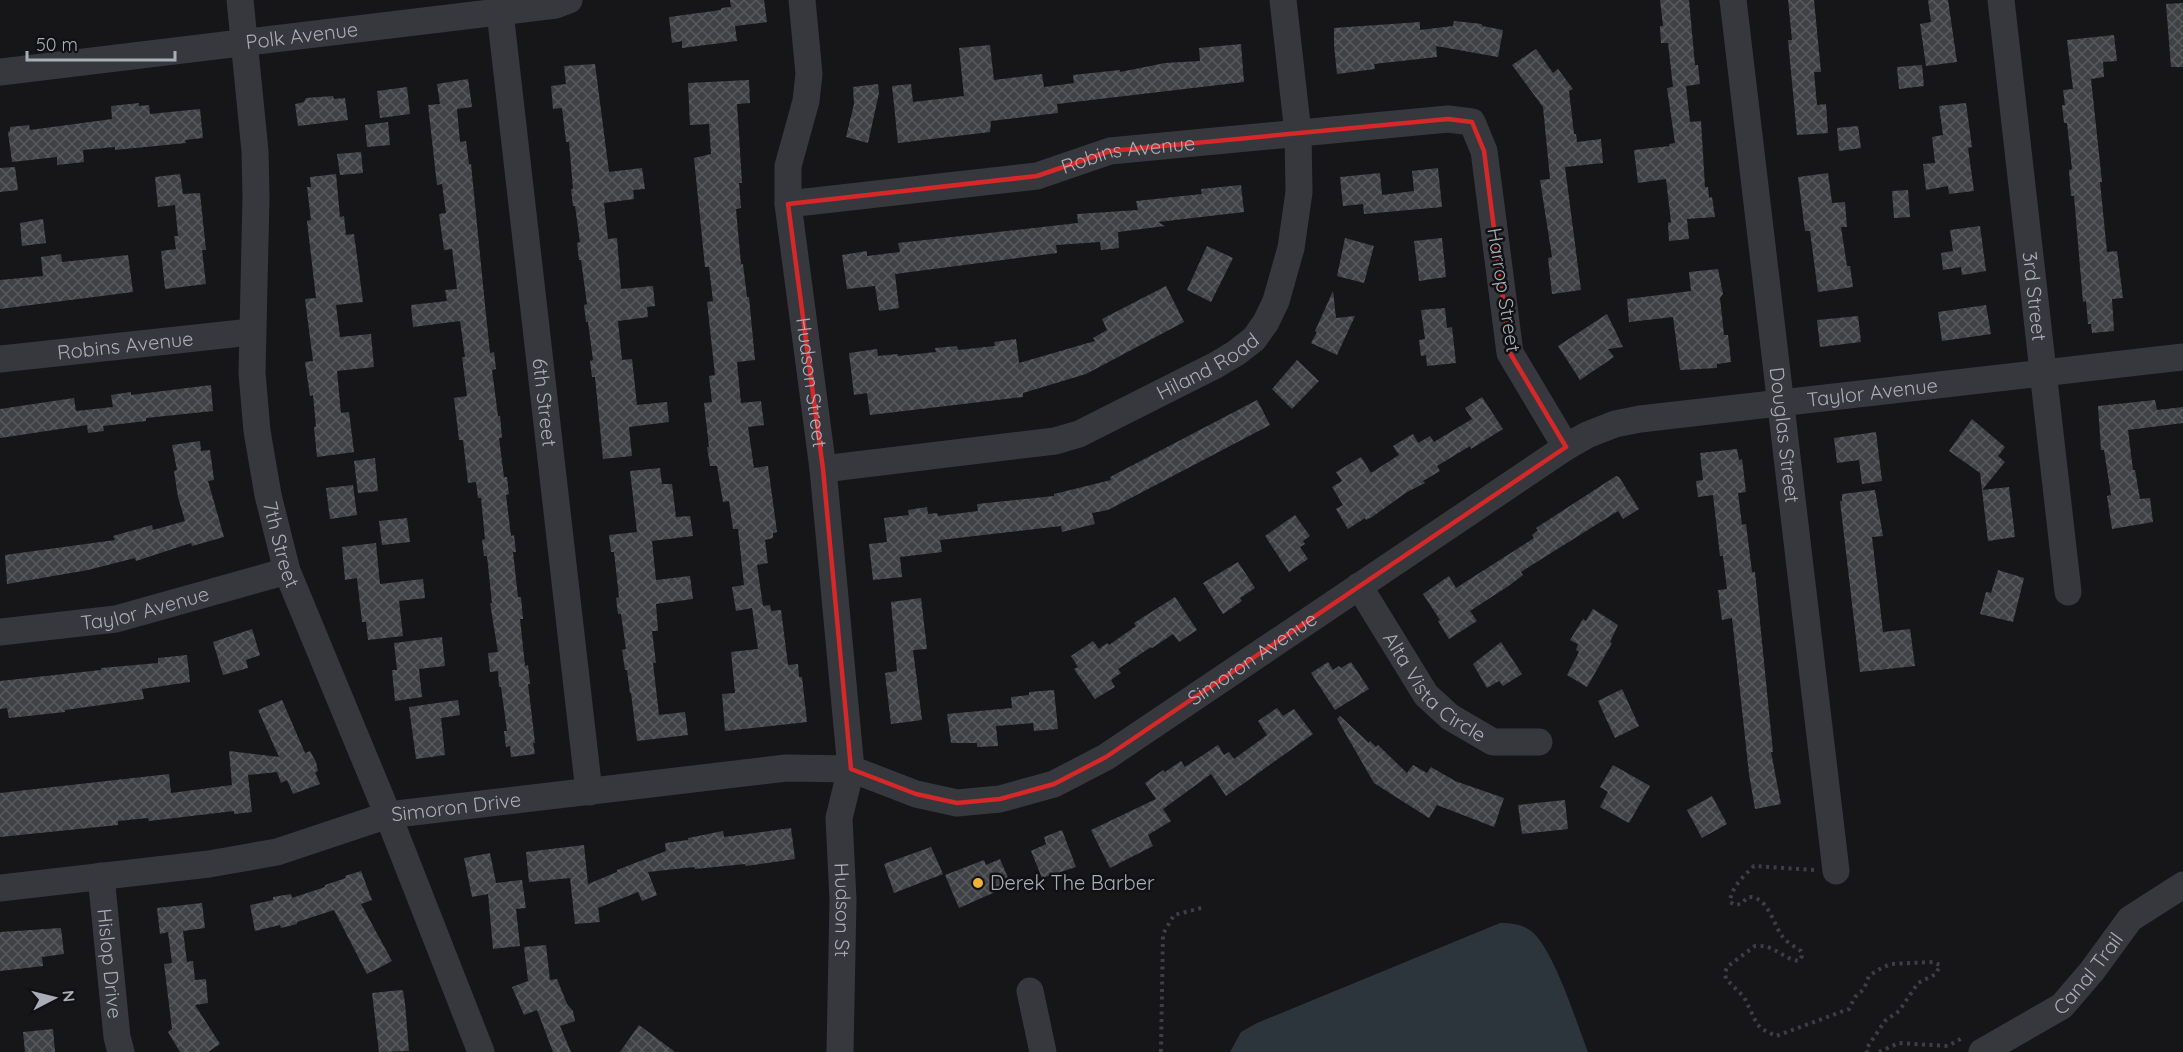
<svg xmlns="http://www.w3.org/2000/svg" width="2183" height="1052" font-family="Quicksand,sans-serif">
  <defs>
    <pattern id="building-cross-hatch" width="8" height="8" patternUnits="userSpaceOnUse" patternTransform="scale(1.5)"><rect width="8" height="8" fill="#404145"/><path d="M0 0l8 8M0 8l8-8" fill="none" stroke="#595a5e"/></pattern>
  </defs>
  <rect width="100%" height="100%" fill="#161618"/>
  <path fill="#2c353c" d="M1500 923C1512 923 1521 924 1531 931 1553 947 1577 1024 1588 1052H1230L1241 1032 1257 1023Z"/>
  <g fill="url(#building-cross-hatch)">
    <path d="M730 0H764L767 22 735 26 737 41 682 48V41L672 43 669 17 721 10V8L731 7Z"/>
    <path d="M1660 0H1689L1695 65H1698L1700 84 1686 86 1690 122 1701 121 1705 187H1708L1709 198 1712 197 1715 217 1687 219 1689 239 1669 241 1668 223 1671 222 1666 179 1638 183 1634 150 1670 146 1669 144 1675 143 1667 88 1673 87 1668 43H1661L1660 26H1663Z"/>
    <path d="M1788 0H1814L1821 72H1814L1817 105 1826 104 1828 133 1797 135 1788 40H1792Z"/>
    <path d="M1928 0H1948L1957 62 1926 66 1920 24 1931 22Z"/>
    <path d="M2183 3V67H2171L2166 4Z"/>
    <path d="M1454 21 1482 24V26L1503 30 1498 57 1436 46 1437 57 1374 64 1375 69 1337 74 1334 45V28L1420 22V30L1453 26Z"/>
    <path d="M2114 35 2117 61 2103 62 2104 77 2091 79 2102 182H2100L2107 252 2117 251 2123 298 2112 299 2114 331 2092 333 2091 324H2088L2086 301 2083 302 2074 196H2071L2069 170 2072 169 2067 123H2064L2062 105H2065L2063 90 2073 89 2067 40Z"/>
    <path d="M1241 44 1244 82 1057 104 1058 113 991 121 990 132 898 143 892 86 911 84 913 102 964 96 959 48 990 45 994 80 1042 74 1044 87 1074 83 1073 75 1120 70V72L1165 63 1200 61 1199 48Z"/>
    <path d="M1536 49 1553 73 1558 69 1573 89 1569 91 1574 134H1576L1577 142 1601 139 1603 163 1565 167 1581 290 1552 294 1548 258 1552 257 1540 180 1550 179 1543 107 1512 65Z"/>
    <path d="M595 64 609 172 642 168 645 189 633 190 634 199 604 203 608 239 617 238 621 289 653 286 655 306 647 307 648 317 618 321 622 360 632 359 637 405 667 402 669 422 629 427 632 456 603 459 595 377H592L590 361 593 360 588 322H586L584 305 587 304 581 260H579L577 243 580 242 575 206H573L571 189H573L569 142H566L562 108 553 109 551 86 566 84 564 66Z"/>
    <path d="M1922 65 1924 86 1899 89 1897 67Z"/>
    <path d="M468 79 472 107 457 109 460 142 466 141 469 164H471L485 305 490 353 494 352 496 369 492 370 498 416H500L502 438H499L504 477H507L509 494 506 495 511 536 514 535 516 552H513L518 597H521L523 619H520L525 666 528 665 530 684H528L535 743H533L535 754 511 757 510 746 506 747 504 731H507L501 687H499L498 671 490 672 488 653 498 652 490 603H492L487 556H484L482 540 485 539 481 498H478L476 482 468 483 463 440H459L454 398 467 396 462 357H465L460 321 413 327 411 305 447 301 445 290 457 289 452 249 444 250 439 214 446 213 442 184 437 185 428 105 440 104 437 84Z"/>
    <path d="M749 80 750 103 737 104 742 183H739L741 208 736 209 741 264H743L747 297H749L755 360 737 362 741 403 761 401 764 425 748 427 754 468 768 466 777 532 773 533V538L765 540 768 563 757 565 763 606 754 607 770 605 771 611 781 610 788 665 798 664 799 677H802L807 722 725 731 722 694 735 693 731 652 758 649 752 608 736 611 732 587 744 585 738 529H733L729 501 723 502 717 466H710L707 447H709L704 403 712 402 709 376 715 375 707 302 713 301 709 267H705L694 158 711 154 709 124 690 125 688 83Z"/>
    <path d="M878 84 879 93 868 143 846 137 854 104 853 87Z"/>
    <path d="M407 87 410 114 380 118 377 91Z"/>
    <path d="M333 96 334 99 345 98 348 120 298 126 295 104 304 102 306 98Z"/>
    <path d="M139 103V106L149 105 150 114 200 109 203 138 185 140 186 143 115 150V147L83 150 84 162 57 165V157L12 162 8 132 10 131V127L29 125 30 130 112 119 111 106Z"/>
    <path d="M1966 103 1972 147 1968 148 1974 191 1949 194 1948 186 1926 190 1923 164 1935 163 1932 137 1943 135 1939 106Z"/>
    <path d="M388 122 390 145 367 147 365 125Z"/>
    <path d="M1858 126 1861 148 1839 151 1837 128Z"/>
    <path d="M361 152 363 173 340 175 337 154Z"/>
    <path d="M15 167 18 190 0 192V168Z"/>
    <path d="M1438 168 1442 207 1364 214 1363 204 1343 206 1340 177 1380 173 1382 195 1414 191 1412 171Z"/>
    <path d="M1828 173 1832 203 1845 202 1847 227H1841L1847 266H1850L1853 287 1818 292 1810 231H1805L1798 177Z"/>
    <path d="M180 174 183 194 200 193 206 250H202L206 284 165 289 161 251 176 249 174 236H178L175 205 158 207 155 177Z"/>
    <path d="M336 174 340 217 344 216 346 235 354 234 363 302 336 305 340 337 371 334 374 367 337 371 341 413 349 412 354 452 317 457 314 427 316 426 313 395 310 396 305 362 313 361 305 299 316 298 307 221 311 220 307 187H311L310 177Z"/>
    <path d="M1241 185 1244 212 1158 222 1165 226 1118 232 1119 248 1101 250 1100 242 1056 245 1057 253 895 274 899 308 879 311 875 286 847 289 842 255 867 251V256L900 252 898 243 1078 223 1077 214 1138 210 1136 201 1202 194 1201 189Z"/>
    <path d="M1908 190 1910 217 1894 218 1892 191Z"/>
    <path d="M43 219 46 243 22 246 20 223Z"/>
    <path d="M1980 226 1986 271 1962 275 1961 267 1943 270 1941 253 1953 251 1950 230Z"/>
    <path d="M1345 238 1374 246 1364 283 1337 276Z"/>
    <path d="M1442 238 1446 277 1419 281 1414 241Z"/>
    <path d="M1207 246 1233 258 1211 302 1187 290Z"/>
    <path d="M61 254 62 262 128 255 133 292 0 309V280L43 276 41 257Z"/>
    <path d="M1718 269 1723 294 1720 298 1724 335H1728L1731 362 1717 364V368L1680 370 1673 317 1629 322 1627 299 1691 291 1689 272Z"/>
    <path d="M1166 286 1184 322 1086 374 1023 393V397L870 415 867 393 854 395 849 353 877 349 878 356 898 354V356L936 352 935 348 957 346 958 350 995 346 994 342 1016 339 1019 363 1095 341 1093 338 1107 330 1102 319Z"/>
    <path d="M1333 291 1336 318 1355 316 1337 355 1311 343 1317 332 1315 331Z"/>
    <path d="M1986 305 1991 334 1942 341 1938 312Z"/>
    <path d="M1445 308 1447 328 1452 327 1456 363 1427 366 1426 355 1421 356 1419 340 1425 339 1421 310Z"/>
    <path d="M1607 314 1623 347 1608 349 1614 357 1580 380 1558 346Z"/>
    <path d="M1858 316 1861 342 1820 347 1817 320Z"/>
    <path d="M1297 360 1319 381 1292 409 1272 389Z"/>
    <path d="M211 385 213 411 146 418V421L103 426 104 431 88 433 87 425 0 438V409L74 398 76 411 113 407 111 395 131 392V395Z"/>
    <path d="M1482 397 1503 429 1471 449 1470 446 1437 466 1440 471 1423 481 1425 483 1407 492 1372 517 1366 520 1365 518 1348 529 1336 509 1343 505 1332 487 1342 481 1336 472 1361 457 1371 473 1399 455 1393 446 1413 434 1418 443 1430 436 1434 442 1472 419 1465 408Z"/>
    <path d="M1257 400 1270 425 1108 510 1092 513 1095 524 1062 532 1061 526 940 540 942 552 900 557 902 577 873 580 869 544 887 542 884 518 909 515 908 510 927 507 928 514 937 513 938 516 978 511 977 504 1054 496V494L1111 480 1110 477Z"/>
    <path d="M2155 400 2157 410 2183 407V423L2128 430 2133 470H2135L2140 499 2150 498 2153 522 2112 529 2107 496 2111 495 2104 450H2101L2098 406Z"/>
    <path d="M1972 419 2005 447 1998 456 2005 462 1982 490 2009 487 2015 537 1988 541 1980 473 1949 451Z"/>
    <path d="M1876 432 1882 481 1862 484 1859 460 1837 463 1834 438Z"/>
    <path d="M200 441 201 451 210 450 214 480 208 481 224 537 192 546 191 543 136 561 135 558 88 570 7 584 5 555 115 540 113 536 152 525 153 530 185 521 178 497 174 471 177 470 172 445Z"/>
    <path d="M1737 449 1739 460 1742 459 1746 492 1738 493 1742 525 1746 524 1752 572H1755L1773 752H1771L1781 804 1755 809 1749 774 1732 618 1722 620 1718 590 1727 589 1723 556H1720L1713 495 1698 497 1696 481 1703 480 1700 453Z"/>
    <path d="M375 458 378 491 358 493 354 461Z"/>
    <path d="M660 468 662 484H672L676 517 690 516 693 536 652 541 656 580 690 576 693 599 656 604 658 631H652L656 663H653L659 715 685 712 688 735 637 741 631 693H630L627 670H625L622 650 626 649 621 614H618L616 598 619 597 614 552H611L609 535 637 532 630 471Z"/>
    <path d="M1616 476 1619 477 1639 509 1623 519 1618 511 1521 572 1523 575 1510 585 1470 611 1477 621 1449 639 1438 621 1440 620 1423 594 1449 576 1456 588 1534 538 1532 535 1538 530 1536 528Z"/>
    <path d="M353 485 357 515 330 519 326 488Z"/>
    <path d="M1875 490 1883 536 1872 537 1883 632 1910 629 1915 666 1860 672 1840 501H1842V494Z"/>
    <path d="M1295 515 1310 536 1303 541 1305 544 1300 547 1308 559 1289 572 1265 536Z"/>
    <path d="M407 518 410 542 382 545 379 521Z"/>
    <path d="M376 543 380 584 423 579 425 598 399 601 403 636 368 640 366 622H362L357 578 345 580 342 547Z"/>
    <path d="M1238 562 1255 588 1240 598 1242 601 1223 614 1203 583Z"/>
    <path d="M1998 570 2024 578 2013 622 1980 614 1986 592 1991 593Z"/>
    <path d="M1175 597 1197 630 1179 642 1173 634 1152 648 1151 647 1118 669 1121 673 1111 680 1115 687 1095 699 1074 669 1078 667 1071 656 1093 641 1099 649 1107 643 1109 645 1136 626 1134 623Z"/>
    <path d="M921 598 927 649 913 650 922 720 891 724 885 673 897 671 891 602Z"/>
    <path d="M1593 609 1618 625 1610 642 1612 643 1587 687 1567 675 1579 652 1576 650 1578 644 1570 640 1583 619 1586 621Z"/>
    <path d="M252 629 260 655 246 660 248 668 223 675 213 642Z"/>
    <path d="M442 637 445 666 419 669 422 697 395 701 392 670H397L394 643Z"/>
    <path d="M1501 642 1522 674 1503 686 1499 681 1487 688 1473 664Z"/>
    <path d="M187 655 190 682 142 689 144 699 65 710V712L9 718 7 708 0 709V681L101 670V668L158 663V658Z"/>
    <path d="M1328 662 1333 670 1339 666 1341 668 1351 662 1369 689 1335 710 1311 673Z"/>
    <path d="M1622 689 1639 726 1615 738 1598 701Z"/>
    <path d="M1054 690 1058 729 1034 731 1033 723 996 726 998 746 977 747V743H951L947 714 1012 708 1011 697 1029 695V692Z"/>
    <path d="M282 700 305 753 310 751 316 762 318 771 315 772 320 784 293 794 287 780 281 783 277 772 248 775 252 812 234 814V811L149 821 148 818 118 821V825L0 837V793L169 774 171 793 232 785 229 751 279 757 258 710Z"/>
    <path d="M458 700 460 715 441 718 445 755 416 759 409 707Z"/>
    <path d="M1277 708 1283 716 1294 709 1313 734 1226 796 1211 774 1163 809 1171 821 1148 835 1153 846 1110 868 1091 830 1156 799 1145 783 1163 770 1165 772 1181 761 1185 767 1218 745 1224 755 1229 752 1234 759 1267 735 1258 721Z"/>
    <path d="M1340 716 1369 743 1370 741 1376 747 1378 745 1407 773 1413 765 1427 773 1431 767 1455 781 1504 798 1494 827 1437 805 1429 818 1374 783 1337 719Z"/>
    <path d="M1613 765 1650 786 1629 823 1600 807 1608 792 1600 787Z"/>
    <path d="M1712 796 1727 824 1702 838 1687 810Z"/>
    <path d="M1565 800 1568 829 1522 834 1518 805Z"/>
    <path d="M791 828 795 859 746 866 745 864 695 869 694 867 648 872 657 895 642 901 638 892 598 908 600 922 575 924 570 878 529 882 526 852 584 845 588 884 617 872V870L666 851 665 843 688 840V838L723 831 724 837Z"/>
    <path d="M1062 830 1076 867 1042 878 1031 851 1046 844 1044 837Z"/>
    <path d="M931 847 943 874 894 893 884 864Z"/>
    <path d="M490 853 496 883 522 880 526 908 516 909 520 946 493 949 488 894 472 897 464 858Z"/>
    <path d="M1000 859 1011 885 959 908 945 875 984 860 986 865Z"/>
    <path d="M361 871 372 900 361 904 392 961 367 974 334 910 297 922V924L281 928 280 925 255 931 250 905 273 900V897L291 894 292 898 325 887V885L346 878 345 876Z"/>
    <path d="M202 903 205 928 183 931 187 962 193 961 195 980 206 979 208 1003 195 1005 220 1044 208 1052H180L168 1032 172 1029 164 964 172 963 168 932 160 934 157 908Z"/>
    <path d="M61 928 64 954 42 957 43 966 0 971V932Z"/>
    <path d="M546 945 550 980 557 979 567 1004 573 1011 575 1021 560 1026 571 1052H553L537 1010 524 1015 512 987 528 981 524 947Z"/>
    <path d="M401 990 403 991 405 1003 409 1051 379 1052 372 993Z"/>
    <path d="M639 1025 675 1052H620Z"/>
    <path d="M53 1029 55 1052H25L23 1032Z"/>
  </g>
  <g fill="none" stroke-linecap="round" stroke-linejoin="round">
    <g stroke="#3d3f44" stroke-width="4" stroke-dasharray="3 4.5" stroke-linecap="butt">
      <path d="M1814 870 1754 866C1744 876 1731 887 1730 902L1735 905 1741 904 1748 897C1768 896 1772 922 1782 936 1786 942 1795 947 1801 951L1802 956 1799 961C1782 959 1775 944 1755 946L1727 967 1725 973 1726 979 1744 997 1757 1024 1762 1029 1776 1036 1849 1009 1855 997 1864 989 1869 976 1878 970 1890 964 1933 962 1940 965 1936 974 1918 983 1899 1011 1885 1021 1866 1049 1867 1052"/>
      <path d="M1161 1052 1163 934 1174 915 1205 907"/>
      <path d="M1879 1052 1899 1043 1948 1046 1964 1037"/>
    </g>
    <g stroke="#37383d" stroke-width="27">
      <path id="s1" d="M240 0 255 151 256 197 252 373 257 431 268 495 287 571 388 815 481 1052"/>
      <path id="s2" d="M802 0 809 74 806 101 788 166V204L823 469 851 769 839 818 843 900 840 1052"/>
      <path id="s3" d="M1733 0 1836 871"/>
      <path id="s4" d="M2001 0 2068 592"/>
      <path id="s5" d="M500 12 589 792"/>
      <path id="s6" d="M0 72 556 5 569 0"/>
      <path id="s7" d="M788 204 1037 176 1110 151 1448 119 1472 122 1484 151 1510 353 1566 447"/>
      <path id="s8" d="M0 359 251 332"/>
      <path id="s9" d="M823 469 1055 441 1079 434 1216 365 1236 353 1254 339 1266 322 1276 301 1291 248 1299 192 1298 133 1283 0"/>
      <path id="s10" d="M1359 586 1426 695 1450 717 1493 742H1539"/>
      <path id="s11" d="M0 632 116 619 287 571"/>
      <path id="s12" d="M101 876 117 1037 121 1052"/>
      <path id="s13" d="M0 888 209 864 277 852 388 815 786 768 851 769 916 794 957 803 1000 799 1054 784 1106 757 1566 447 1587 435 1615 424 1640 419 2183 357"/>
      <path d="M1030 991 1043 1052"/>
      <path id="s14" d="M1982 1052 2062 1006 2092 971 2130 919 2183 885"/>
    </g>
  </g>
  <path fill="none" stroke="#d62828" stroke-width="4.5" stroke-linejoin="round" d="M1448 119 1472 122 1484 151 1510 353 1566 447 1106 757 1054 784 1000 799 957 803 916 794 851 769 823 469 788 204 1037 176 1110 151Z"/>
  <circle fill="#f2b134" stroke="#111113" stroke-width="2" cx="978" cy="883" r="6"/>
  <g text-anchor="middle" stroke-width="5" stroke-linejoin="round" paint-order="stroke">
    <g font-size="20" fill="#a8adb8" stroke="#111113">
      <text dy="7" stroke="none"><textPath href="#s6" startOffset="304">Polk Avenue</textPath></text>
      <text dy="7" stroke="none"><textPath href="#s7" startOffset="345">Robins Avenue</textPath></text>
      <text transform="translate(1504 290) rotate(81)" y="7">Harrop Street</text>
      <text dy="7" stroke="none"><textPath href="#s4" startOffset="298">3rd Street</textPath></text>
      <text dy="7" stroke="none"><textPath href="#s8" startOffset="126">Robins Avenue</textPath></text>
      <text dy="7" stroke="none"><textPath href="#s9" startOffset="404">Hiland Road</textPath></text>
      <text dy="7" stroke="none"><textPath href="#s2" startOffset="387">Hudson Street</textPath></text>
      <text dy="7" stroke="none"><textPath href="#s13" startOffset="2000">Taylor Avenue</textPath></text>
      <text dy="7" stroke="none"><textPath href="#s5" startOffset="393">6th Street</textPath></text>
      <text dy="7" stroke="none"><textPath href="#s3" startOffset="438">Douglas Street</textPath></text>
      <text dy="7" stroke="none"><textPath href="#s1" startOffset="548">7th Street</textPath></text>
      <text dy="7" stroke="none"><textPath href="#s11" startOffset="147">Taylor Avenue</textPath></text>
      <text dy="7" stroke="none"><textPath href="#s13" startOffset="1308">Simoron Avenue</textPath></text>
      <text dy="7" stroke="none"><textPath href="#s10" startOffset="128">Alta Vista Circle</textPath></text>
      <text dy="7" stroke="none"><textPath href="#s13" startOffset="465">Simoron Drive</textPath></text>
      <text dy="7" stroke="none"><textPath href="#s2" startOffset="918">Hudson St</textPath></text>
      <text dy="7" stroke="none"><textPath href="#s12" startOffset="88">Hislop Drive</textPath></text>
      <text dy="7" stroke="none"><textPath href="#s14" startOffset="134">Canal Trail</textPath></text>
    </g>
    <g font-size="20" fill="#a8adb8" stroke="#111113" text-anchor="start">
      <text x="990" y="890">Derek The Barber</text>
    </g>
  </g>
  <g transform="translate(54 998) rotate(83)" stroke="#111113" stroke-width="4.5" paint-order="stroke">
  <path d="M0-4.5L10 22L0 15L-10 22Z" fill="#a8adb8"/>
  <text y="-9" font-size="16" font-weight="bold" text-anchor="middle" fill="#a8adb8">N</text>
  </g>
  <path d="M27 51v9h148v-9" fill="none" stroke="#a8adb8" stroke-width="3"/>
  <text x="36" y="51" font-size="18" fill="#a8adb8" stroke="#111113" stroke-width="4.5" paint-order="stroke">50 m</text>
</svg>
